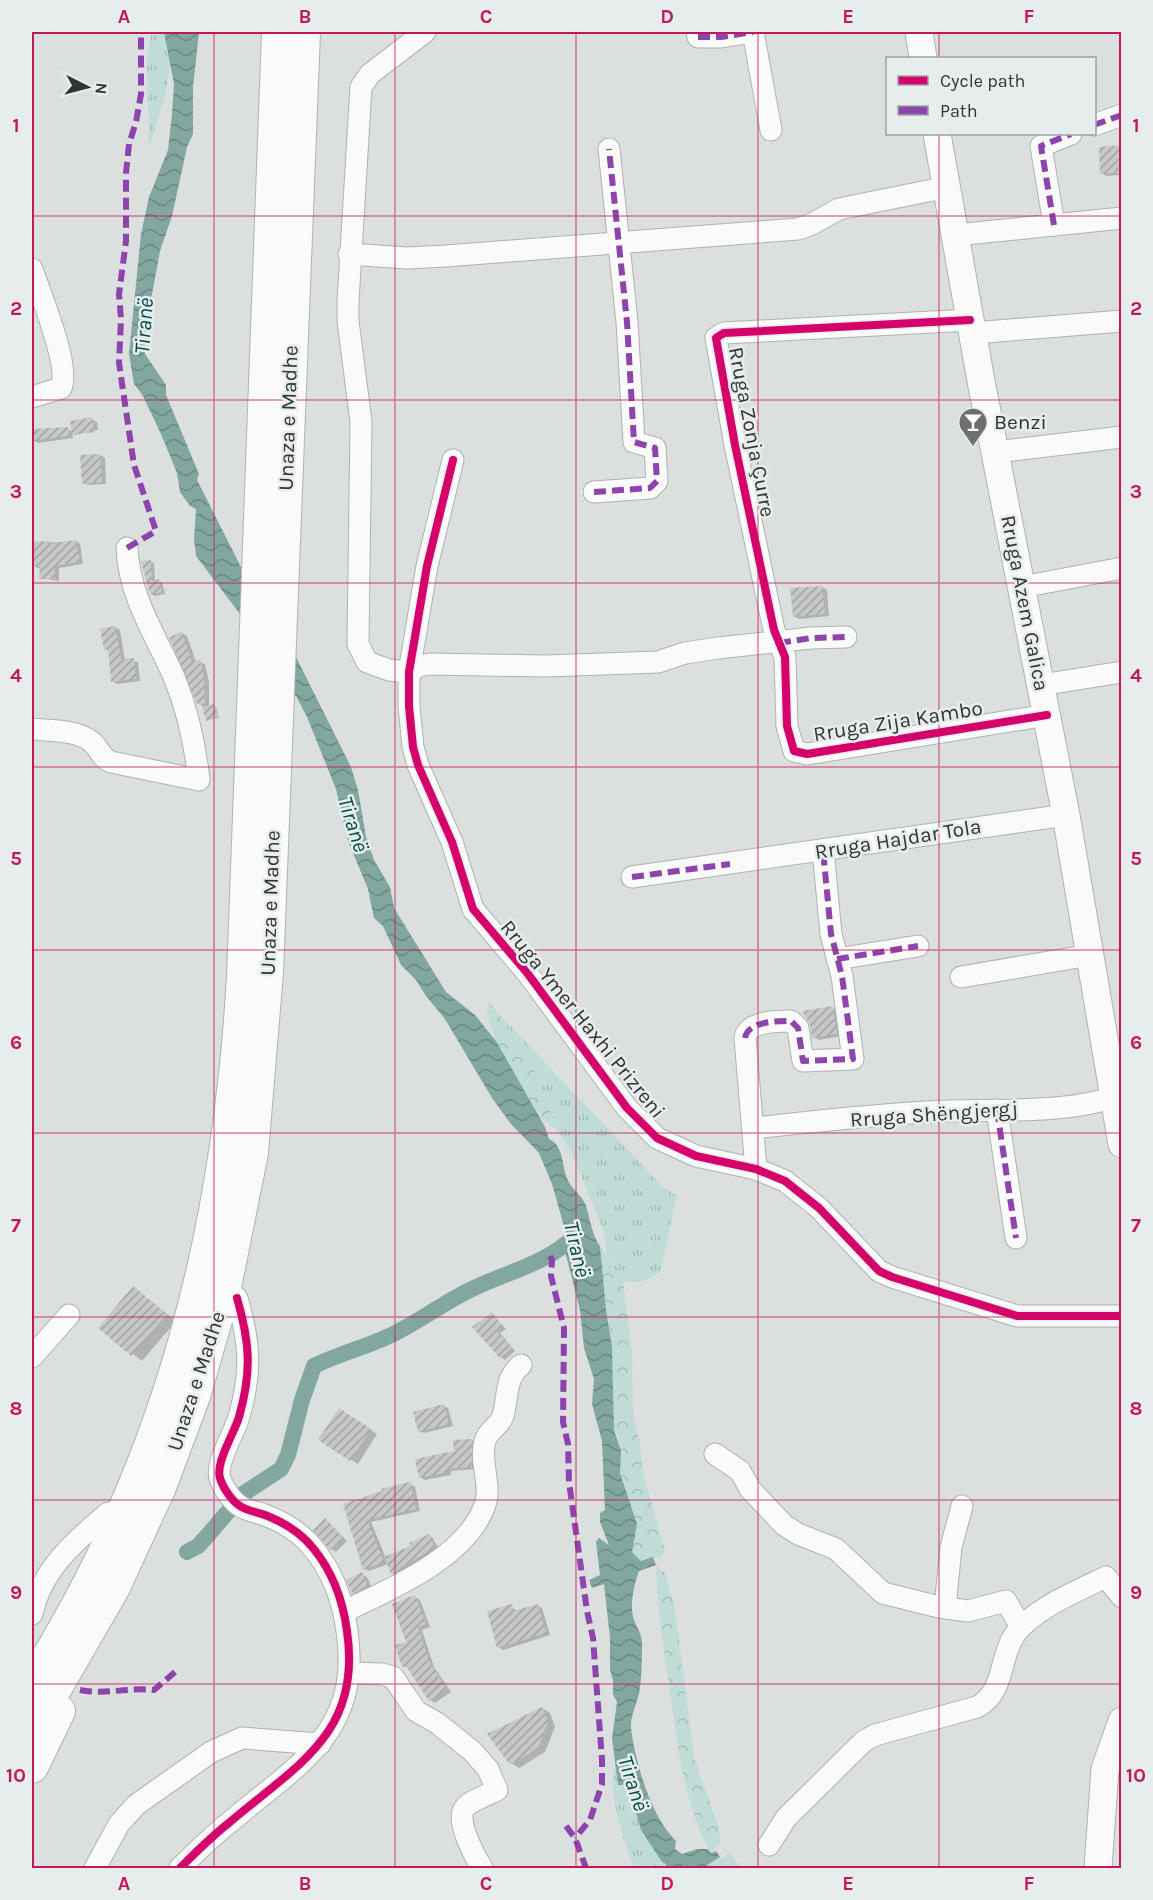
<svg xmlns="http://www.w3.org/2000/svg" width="1153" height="1900" font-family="Karla,sans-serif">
  <defs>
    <pattern id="grass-tufts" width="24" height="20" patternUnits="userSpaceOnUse" patternTransform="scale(1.5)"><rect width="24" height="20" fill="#c0dcd7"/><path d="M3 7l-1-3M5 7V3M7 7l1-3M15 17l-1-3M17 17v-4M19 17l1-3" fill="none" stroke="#a5bdb9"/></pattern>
    <pattern id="forest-crowns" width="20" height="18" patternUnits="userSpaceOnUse" patternTransform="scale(1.5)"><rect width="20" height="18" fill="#c0dcd7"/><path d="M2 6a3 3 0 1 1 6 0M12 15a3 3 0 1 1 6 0" fill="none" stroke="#a5bdb9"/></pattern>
    <pattern id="water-waves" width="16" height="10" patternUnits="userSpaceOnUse" patternTransform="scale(1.5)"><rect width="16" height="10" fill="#82a6a0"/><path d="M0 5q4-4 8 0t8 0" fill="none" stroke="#6b8883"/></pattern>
    <pattern id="building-hatch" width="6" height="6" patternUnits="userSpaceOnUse" patternTransform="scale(1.5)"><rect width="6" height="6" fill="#c6c7c7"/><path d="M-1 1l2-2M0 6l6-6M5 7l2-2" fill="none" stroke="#a1a2a2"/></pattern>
  </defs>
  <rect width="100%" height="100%" fill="#dbdfde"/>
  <g fill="url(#grass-tufts)">
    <path d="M151 32H164L171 60 165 97 149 146 147 63Z"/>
    <path d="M499 1014 664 1188 677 1196 660 1272 644 1281 623 1282 607 1256 604 1232 572 1153 555 1128 541 1084Z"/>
    <path d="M616 1765 618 1785H626L629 1790 641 1830 662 1862 666 1864V1868H635C625 1846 605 1787 616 1765Z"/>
  </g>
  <g fill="url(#forest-crowns)">
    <path d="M489 1003 499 1014 541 1084 555 1128 537 1115 496 1041 486 1013Z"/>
    <path d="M600 1246 623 1282 632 1351 633 1415 640 1444 643 1473 665 1550 660 1558 653 1557 641 1561 632 1552 634 1513 626 1496 625 1485 620 1473 618 1436 614 1430 612 1347 606 1310Z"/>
    <path d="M656 1565 665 1573 675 1609 694 1757 719 1828 720 1843 711 1853C683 1804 677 1739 669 1684 663 1644 657 1605 656 1565Z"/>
    <path d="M730 1853 741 1868H703Z"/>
  </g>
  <path fill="url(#water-waves)" d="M164 32H199L193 87V134L187 147 172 216 160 251 145 332V354L166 385V395L199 474 197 480 242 569 289 650 292 649 351 767 358 790 366 837 374 860 390 887 394 908 446 992 475 1015 496 1041 545 1127 549 1139C563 1145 562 1163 566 1176 571 1190 582 1194 586 1206 590 1219 592 1235 600 1246L606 1310 612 1347 614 1430 621 1451 620 1473 637 1524 632 1552 641 1561 653 1557 656 1565 639 1571C634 1585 629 1606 634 1620 637 1628 641 1632 642 1642 642 1656 642 1673 640 1687 639 1701 630 1714 631 1728 635 1762 651 1817 676 1841L675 1849 682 1854 697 1849H708L711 1853 716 1851 720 1857 703 1868H666V1864L662 1862 641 1830 629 1789 626 1785H618L612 1738 617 1702 613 1695V1681L610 1669V1638L604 1584 592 1588 589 1580 600 1575 596 1542 599 1538 609 1545 600 1522V1513L605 1510 602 1441 592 1404 594 1379 584 1348 580 1310 566 1255 568 1240 552 1184 539 1153 511 1124 492 1098 445 1019 426 996 416 980 401 965 383 926 374 918 368 889 348 841 336 789 307 717 296 696 266 672 240 614 196 556 194 539 196 509 190 506 180 492 177 473 161 434 143 396 134 384 129 354 141 234 149 197 168 150 172 114 174 84Z"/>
  <g fill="#0003">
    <path d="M1122 147V175L1106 176 1102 173Z"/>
    <path d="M92 419 97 422 98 430 76 433V436L72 434 73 438 38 443 33 440 67 429 73 432Z"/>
    <path d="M100 455 105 458 106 484 88 485 84 483Z"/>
    <path d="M76 541 80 544 83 564 59 568V581L41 578V569L33 566 32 544Z"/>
    <path d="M150 561 154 563 155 581 162 582 165 594 155 596 151 594Z"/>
    <path d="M822 587 827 590 829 616 799 619 794 616Z"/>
    <path d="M115 627 120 630 125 660 138 662 140 681 117 684 112 681 110 652 105 649Z"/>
    <path d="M182 633 187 636 196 662 205 664 209 682V707H216L219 718 207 720 203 706 198 703Z"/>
    <path d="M833 1008 838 1011 841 1036 819 1040 814 1037Z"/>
    <path d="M134 1288 176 1321 142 1361 100 1328Z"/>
    <path d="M492 1314 506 1329 500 1333 515 1351 505 1360 501 1357Z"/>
    <path d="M444 1406 448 1408 453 1426 424 1433 419 1431Z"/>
    <path d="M347 1414 377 1434 358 1464 350 1459Z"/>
    <path d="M472 1440 476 1443V1469L451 1471V1475L425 1480 420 1477Z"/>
    <path d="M410 1484 415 1487 420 1511 371 1522 386 1558 413 1547 429 1536 433 1538 439 1550 397 1576 392 1573 388 1564 369 1571 365 1569 344 1505Z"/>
    <path d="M325 1520 347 1541 336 1552 331 1549Z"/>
    <path d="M362 1574 367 1577 372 1588 358 1595 353 1593Z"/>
    <path d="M415 1597 420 1600 430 1627 422 1630 434 1667 451 1692 435 1703 430 1700 409 1668 403 1666Z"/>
    <path d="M537 1605 542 1608 550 1635 503 1650 498 1647 511 1606 517 1611Z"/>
    <path d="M542 1708 550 1713 555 1727 545 1752 519 1768 511 1763Z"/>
  </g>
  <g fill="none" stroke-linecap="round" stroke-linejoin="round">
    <path stroke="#82a6a0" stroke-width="16" d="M187 1552 198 1546 208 1535 243 1494 281 1469 288 1455 302 1400 314 1366C338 1354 363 1348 387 1337 416 1324 441 1304 470 1290 506 1272 545 1265 575 1236"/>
  </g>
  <g fill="url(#building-hatch)">
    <path d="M1122 145V173L1100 174 1099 147Z"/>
    <path d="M92 417 95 432 72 435 70 421Z"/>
    <path d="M68 427 69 436 32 441V429Z"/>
    <path d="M100 454 102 482 82 484 80 455Z"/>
    <path d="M76 540 80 562 55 566V579H39L40 567H32V542L51 541V544Z"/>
    <path d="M151 560 152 581 159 579 162 592 150 595 141 561Z"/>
    <path d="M822 586 825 614 793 617 790 588Z"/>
    <path d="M115 626 121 659 134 658 136 679 111 682 108 649 104 650 100 629Z"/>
    <path d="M182 632 192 661 200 660 204 678 205 704H197L169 637Z"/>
    <path d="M214 704 218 717 206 721 202 707Z"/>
    <path d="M833 1006 837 1034 812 1038 810 1025 802 1011Z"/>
    <path d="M133 1286 167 1314 131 1356 98 1328Z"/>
    <path d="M492 1312 502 1326 496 1330 512 1348 500 1358 472 1327Z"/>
    <path d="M444 1404 449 1424 418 1432 413 1412Z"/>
    <path d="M339 1408 371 1429 350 1461 318 1440Z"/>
    <path d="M472 1439V1467L447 1469V1472L419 1478 415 1459 454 1451 453 1440Z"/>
    <path d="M410 1482 416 1509 367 1520 384 1562 363 1570 343 1504 382 1491 381 1489Z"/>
    <path d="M325 1518 344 1538 330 1550 313 1530Z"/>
    <path d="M429 1534 435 1547 391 1574 384 1557 411 1546 409 1543Z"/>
    <path d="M362 1572 368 1586 352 1594 346 1580Z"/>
    <path d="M415 1595 426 1624 418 1627 430 1663 447 1689 429 1701 406 1666 402 1667 395 1645 406 1642 392 1604Z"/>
    <path d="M512 1604 513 1611 538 1604 546 1633 497 1648 487 1611Z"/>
    <path d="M542 1707 548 1722 538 1748 510 1765 487 1734Z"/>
  </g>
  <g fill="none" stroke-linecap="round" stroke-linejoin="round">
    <g stroke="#b0b2b1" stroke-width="23">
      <g id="minor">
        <path d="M697 32 698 37H721L753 32"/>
        <path d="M753 32 771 130"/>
        <path d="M1094 125 1122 115"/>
        <path d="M1054 225 1041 146 1071 134"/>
        <path d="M956 235 1122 218"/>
        <path d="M349 254 407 258 446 256 798 229 812 224 839 209 947 187"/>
        <path d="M32 269C40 293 71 367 61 388L32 397"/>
        <path d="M970 320 724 333 716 338 735 445 774 630 785 657 787 726 794 751 807 754 1047 715"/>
        <path d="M973 333 1122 321"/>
        <path d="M996 452 1122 437"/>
        <path d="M453 460 427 566 409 672V706L413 747 418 765 452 842 473 909 528 974 627 1108 657 1138 696 1156 756 1169 785 1181 819 1208 879 1271 892 1277 1017 1316H1122"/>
        <path d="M594 492 650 488 657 481 655 448 634 442 627 322 609 149"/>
        <path d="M1022 587 1122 568"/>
        <path d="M409 672 389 670 367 662 358 644 361 422 348 321V301L361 87 370 74 425 32"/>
        <path d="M409 672 419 666 430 664 546 666 658 662 685 653 718 648 811 638 846 637"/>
        <path d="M1041 685 1122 672"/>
        <path d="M32 729C51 731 75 729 92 742 99 748 101 758 111 762L199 780C195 744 188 711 174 677 155 634 129 596 127 548"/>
        <path d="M632 877 1066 815"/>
        <path d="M837 959 918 946"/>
        <path d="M961 977 1090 955"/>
        <path d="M997 1110 1016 1238"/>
        <path d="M754 1128C811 1122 869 1115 927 1112 986 1108 1067 1116 1122 1094"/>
        <path d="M756 1169 745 1038C748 1021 777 1021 791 1021L798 1028 803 1061 853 1059 842 976 831 934 823 850"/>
        <path d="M32 1357 69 1315"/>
        <path d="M715 1454 740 1471 750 1489 784 1525 798 1534 836 1549 883 1593 939 1607 968 1611 1006 1601 1021 1627"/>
        <path d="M945 1608 951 1547 962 1506"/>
        <path d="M345 1611C391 1589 466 1558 485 1505 492 1485 479 1462 485 1441 488 1430 500 1426 503 1416 508 1398 505 1377 521 1365"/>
        <path d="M32 1614C41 1570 75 1541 108 1513"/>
        <path d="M350 1673 382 1674 393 1677 416 1711 437 1723 472 1751 488 1769 497 1790C488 1795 469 1801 464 1809 456 1822 475 1857 482 1868"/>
        <path d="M769 1845 786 1818 864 1741 875 1735 977 1707C1008 1691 997 1651 1021 1627 1043 1605 1077 1591 1106 1577L1122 1597"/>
        <path d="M95 1868 119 1824 136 1805 211 1752 242 1738 320 1744"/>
        <path d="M180 1868C196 1852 212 1836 230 1822 298 1764 362 1733 347 1631 343 1601 332 1571 313 1548 301 1533 283 1522 265 1515 257 1512 247 1511 240 1506 232 1501 224 1489 221 1481 213 1466 234 1434 239 1417 252 1371 250 1343 237 1298"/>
      </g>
    </g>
    <g stroke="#b0b2b1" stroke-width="29">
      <g id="major">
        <path d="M919 32 923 58"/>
        <path d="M937 134 981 381 1066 815 1122 1144"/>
        <path d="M1098 1868 1105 1769 1122 1721"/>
      </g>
    </g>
    <g stroke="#b0b2b1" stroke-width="34">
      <g id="highway">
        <path d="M32 1683C170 1465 228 1233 243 977L278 32"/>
        <path d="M32 1729 113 1589 160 1487 194 1396 224 1292 252 1153 267 973 304 32"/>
        <path d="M32 1767 59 1711"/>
      </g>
    </g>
    <use href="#minor" stroke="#fafafa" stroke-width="21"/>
    <use href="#major" stroke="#fafafa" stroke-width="27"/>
    <use href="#highway" stroke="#fafafa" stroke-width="32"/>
    <g stroke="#8e44ad" stroke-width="6" stroke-dasharray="12 6" stroke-linecap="butt">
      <path d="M698 37H721L753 32"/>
      <path d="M1094 125 1122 115"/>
      <path d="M1054 225 1041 146 1071 134"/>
      <path d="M594 492 650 488 657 481 655 448 634 442 627 322 609 149"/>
      <path d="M127 548 156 531 134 465 119 363 121 319 119 294 126 241V173L129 144 136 122 141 94V32"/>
      <path d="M779 643 811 638 846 637"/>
      <path d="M632 877 730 864"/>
      <path d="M837 959 918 946"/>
      <path d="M745 1038C748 1021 777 1021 791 1021L798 1028 803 1061 853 1059 842 976 831 934 823 850"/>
      <path d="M997 1110 1016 1238"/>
      <path d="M550 1256 552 1260 551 1276 564 1328 563 1422 568 1444 569 1482 587 1611 593 1638 602 1760V1784L590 1820 575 1838"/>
      <path d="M80 1690C106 1695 129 1687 154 1690L175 1672"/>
      <path d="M566 1826 575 1838 586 1868"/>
    </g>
    <g stroke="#e7edec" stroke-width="11">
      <g id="cycleway">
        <path d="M970 320 724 333 716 338 735 445 774 630 785 657 787 726 794 751 807 754 1047 715"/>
        <path d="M453 460 427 566 409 672V706L413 747 418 765 452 842 473 909 528 974 627 1108 657 1138 696 1156 756 1169 785 1181 819 1208 879 1271 892 1277 1017 1316H1122"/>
        <path d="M180 1868C196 1852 212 1836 230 1822 298 1764 362 1733 347 1631 343 1601 332 1571 313 1548 301 1533 283 1522 265 1515 257 1512 247 1511 240 1506 232 1501 224 1489 221 1481 213 1466 234 1434 239 1417 252 1371 250 1343 237 1298"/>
      </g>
    </g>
    <use href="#cycleway" stroke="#d6006c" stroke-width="8"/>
  </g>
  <path fill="none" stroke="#c2185b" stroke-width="1.5" stroke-opacity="0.55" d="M214 32V1868M395 32V1868M576 32V1868M758 32V1868M939 32V58M939 134V1868M32 216H1122M32 400H1122M32 583H1122M32 767H1122M32 950H1122M32 1133H1122M32 1317H1122M32 1500H1122M32 1684H1122"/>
  <defs>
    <g id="bar-pin" transform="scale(1.5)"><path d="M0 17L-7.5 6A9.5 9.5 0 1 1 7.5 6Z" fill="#6e7070" stroke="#e7edec"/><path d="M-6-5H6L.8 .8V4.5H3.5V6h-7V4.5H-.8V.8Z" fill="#fff"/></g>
  </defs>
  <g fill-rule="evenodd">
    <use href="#bar-pin" x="973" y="422"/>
  </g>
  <g text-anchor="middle" stroke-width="5" stroke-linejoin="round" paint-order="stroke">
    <g font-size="21" fill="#333534" stroke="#e7edec">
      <text transform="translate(288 418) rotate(-88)" y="7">Unaza e Madhe</text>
      <text transform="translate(752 432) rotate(79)" y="7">Rruga Zonja Çurre</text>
      <text transform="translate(1025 603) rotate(79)" y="7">Rruga Azem Galica</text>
      <text transform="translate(898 721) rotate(-9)" y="7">Rruga Zija Kambo</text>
      <text transform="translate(898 839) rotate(-9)" y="7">Rruga Hajdar Tola</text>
      <text transform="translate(270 903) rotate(-88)" y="7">Unaza e Madhe</text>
      <text transform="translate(583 1019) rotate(51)" y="7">Rruga Ymer Haxhi Prizreni</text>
      <text transform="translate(934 1114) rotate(-4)" y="7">Rruga Shëngjergj</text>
      <text transform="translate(196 1381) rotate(-72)" y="7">Unaza e Madhe</text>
    </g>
    <g font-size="21" fill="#333534" stroke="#e7edec" text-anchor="start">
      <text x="994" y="429">Benzi</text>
    </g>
    <g font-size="22" font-style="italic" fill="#004d45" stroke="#e7edec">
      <text transform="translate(143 326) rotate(-86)" y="8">Tiranë</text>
      <text transform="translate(354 824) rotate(72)" y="8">Tiranë</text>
      <text transform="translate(578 1249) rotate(77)" y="8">Tiranë</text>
      <text transform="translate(634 1783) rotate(72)" y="8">Tiranë</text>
    </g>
  </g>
  <rect width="1153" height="1900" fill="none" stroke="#e7edec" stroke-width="66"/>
  <rect x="886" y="57" width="210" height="78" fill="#e7edec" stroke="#9fa3a2" stroke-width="1.5"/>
  <rect x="898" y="76" width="30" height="9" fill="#d6006c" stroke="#9fa3a2" stroke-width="1.5"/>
  <text x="940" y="87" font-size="18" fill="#333534">Cycle path</text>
  <rect x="898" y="106" width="30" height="9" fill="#8e44ad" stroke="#9fa3a2" stroke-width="1.5"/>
  <text x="940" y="117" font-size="18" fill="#333534">Path</text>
  <g transform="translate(87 87) rotate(96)" stroke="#e7edec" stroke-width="4.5" paint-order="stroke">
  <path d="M0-4.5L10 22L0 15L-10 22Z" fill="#333534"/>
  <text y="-9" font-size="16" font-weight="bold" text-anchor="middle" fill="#333534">N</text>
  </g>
  <rect x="33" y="33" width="1087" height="1834" fill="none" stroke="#c2185b" stroke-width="2"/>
  <g font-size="20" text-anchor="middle" font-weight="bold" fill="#c2185b">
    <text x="124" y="23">A</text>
    <text x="305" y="23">B</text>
    <text x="486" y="23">C</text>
    <text x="667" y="23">D</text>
    <text x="848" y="23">E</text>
    <text x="1029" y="23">F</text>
    <text x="16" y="132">1</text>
    <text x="1136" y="132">1</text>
    <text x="16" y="315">2</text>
    <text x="1136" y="315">2</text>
    <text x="16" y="498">3</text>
    <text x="1136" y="498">3</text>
    <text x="16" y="682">4</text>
    <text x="1136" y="682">4</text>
    <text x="16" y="865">5</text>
    <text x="1136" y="865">5</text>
    <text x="16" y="1049">6</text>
    <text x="1136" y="1049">6</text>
    <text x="16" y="1232">7</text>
    <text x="1136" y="1232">7</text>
    <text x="16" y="1415">8</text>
    <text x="1136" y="1415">8</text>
    <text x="16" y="1599">9</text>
    <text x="1136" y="1599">9</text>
    <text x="16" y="1782">10</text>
    <text x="1136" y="1782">10</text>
    <text x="124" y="1890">A</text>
    <text x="305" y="1890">B</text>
    <text x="486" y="1890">C</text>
    <text x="667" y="1890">D</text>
    <text x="848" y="1890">E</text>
    <text x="1029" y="1890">F</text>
  </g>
</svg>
